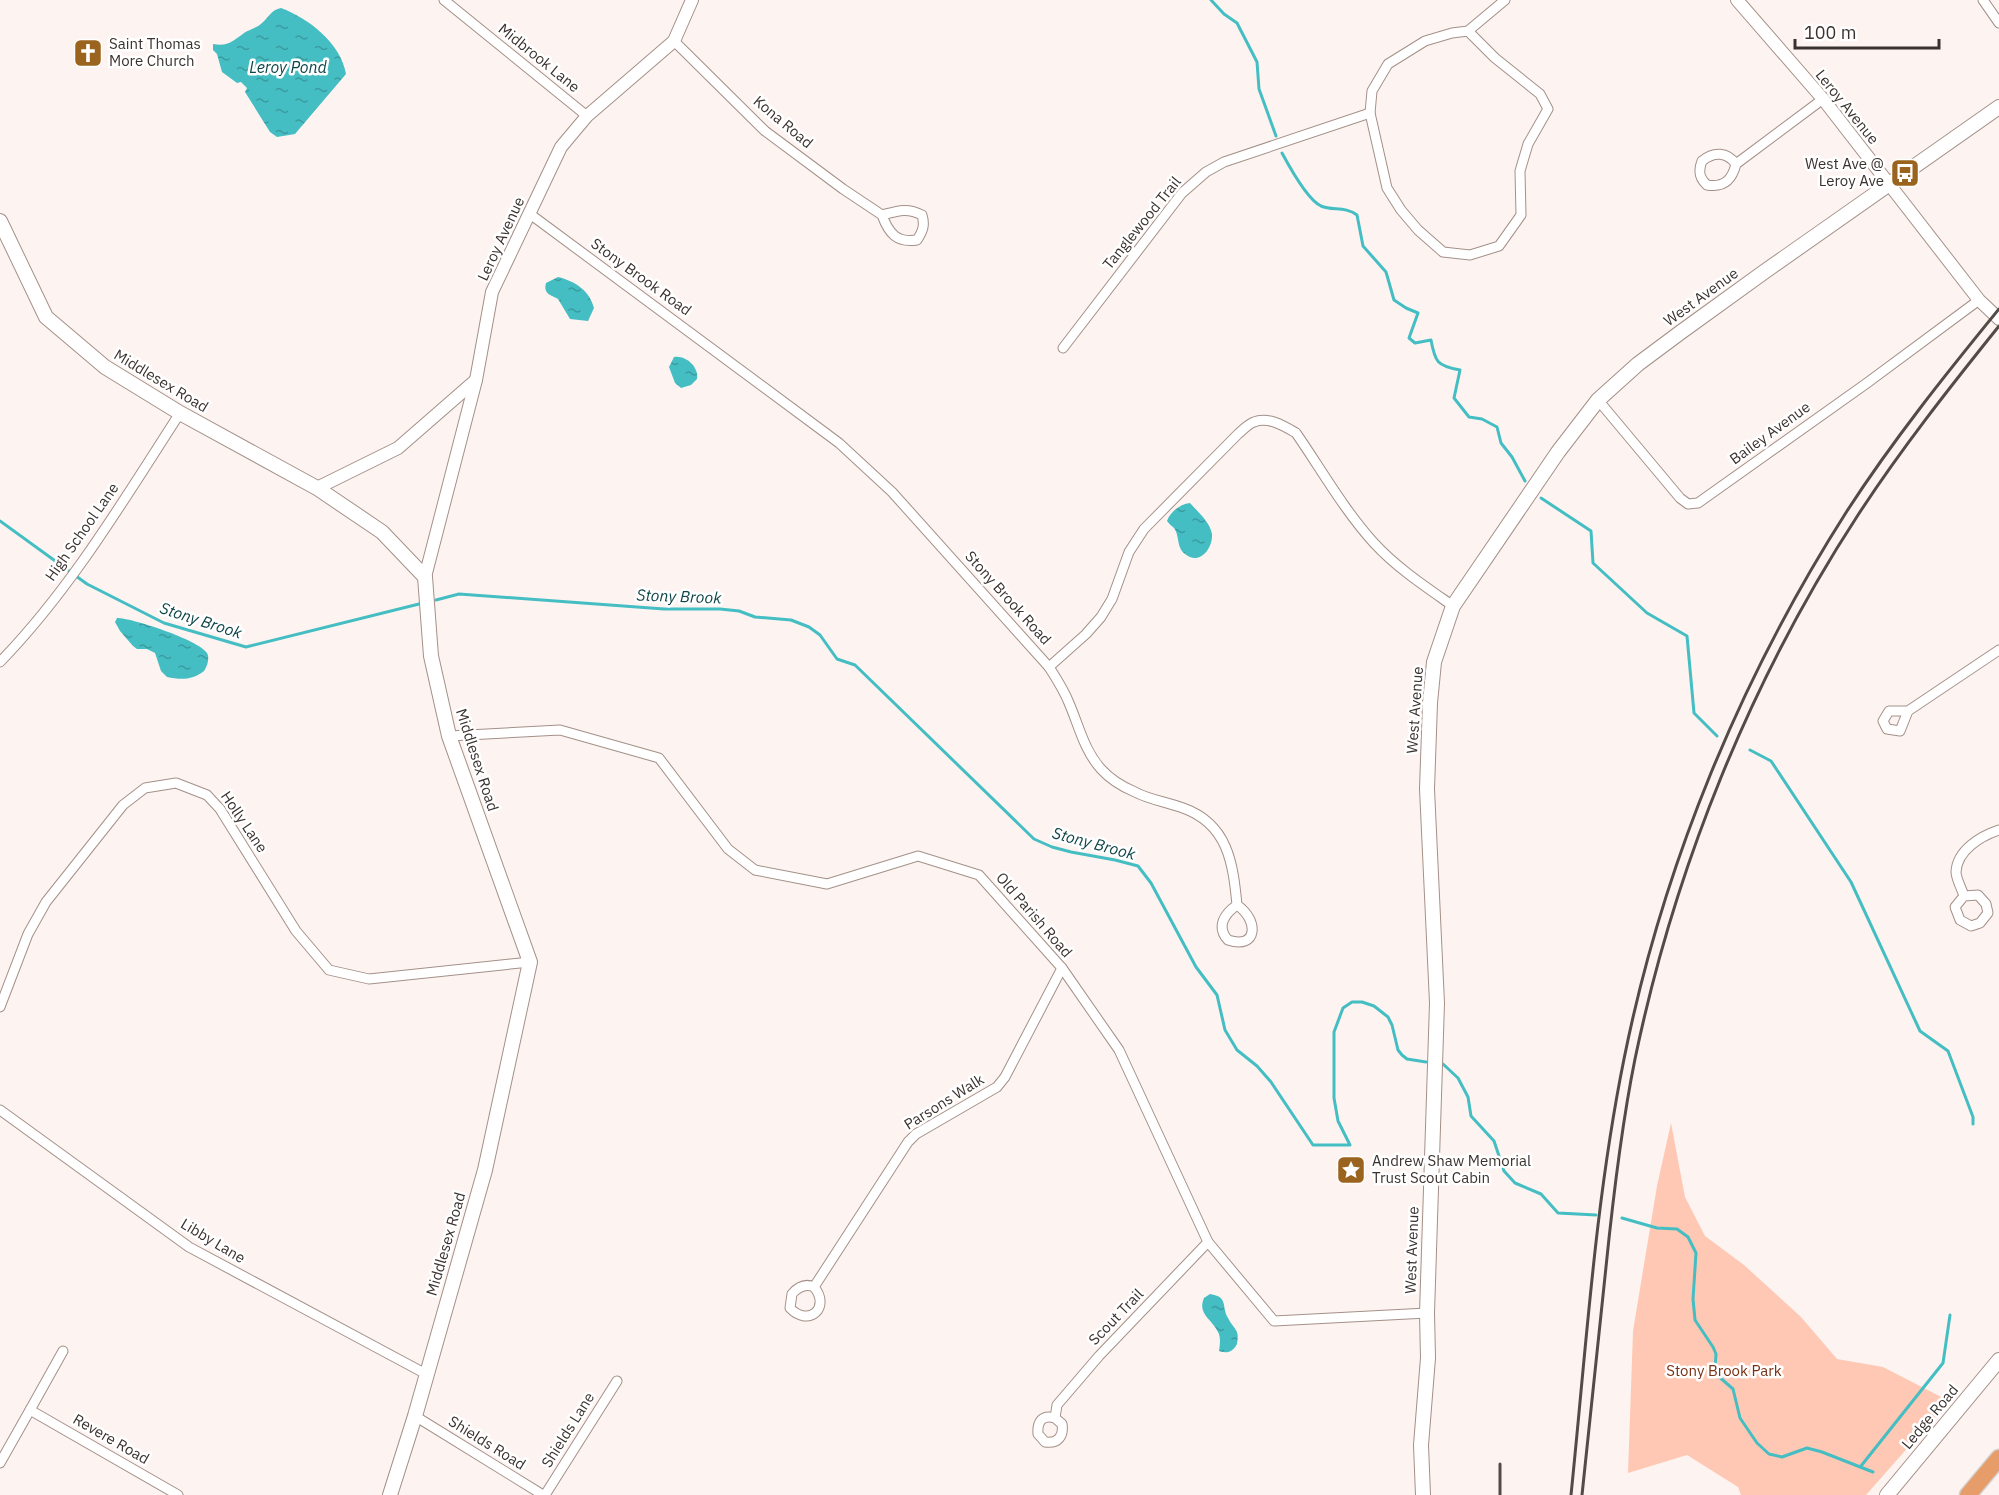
<svg xmlns="http://www.w3.org/2000/svg" width="1999" height="1495" font-family="'IBM Plex Sans',sans-serif">
  <defs>
    <pattern id="water-ripples" width="26" height="14" patternUnits="userSpaceOnUse" patternTransform="scale(1.5)"><rect width="26" height="14" fill="#44bec3"/><path d="M2 4q2-2 4 0t4 0M15 11q2-2 4 0t4 0" fill="none" stroke="#3a9b9f"/></pattern>
  </defs>
  <rect width="100%" height="100%" fill="#fdf4f1"/>
  <path fill="#ffc8b4" d="M1671 1123 1685 1197 1705 1236 1744 1265 1801 1317 1837 1359 1883 1367 1949 1401 1866 1495H1741L1738 1487 1687 1455 1628 1473 1633 1331 1657 1186Z"/>
  <g fill="url(#water-ripples)">
    <path d="M281 8C308 18 341 43 346 74L295 134 277 137 270 132 245 92 247 88 241 82 237 83 222 72 217 54 213 50V44C228 47 233 41 244 33 250 29 257 28 262 23 269 17 271 10 281 8Z"/>
    <path d="M558 277C575 281 590 291 594 308L588 321 570 319 558 299C551 295 543 294 546 283Z"/>
    <path d="M674 357C686 355 699 367 697 379L691 385 681 388 675 383 669 367Z"/>
    <path d="M1190 503C1198 512 1210 522 1212 534 1213 549 1199 566 1185 554 1176 547 1180 536 1174 528 1172 526 1169 524 1167 521 1170 512 1180 504 1190 503Z"/>
    <path d="M117 618C132 618 199 640 207 653 210 658 207 667 204 671 193 680 181 680 167 677L161 671 155 653 147 649H137L133 646 120 631 115 622Z"/>
    <path d="M1210 1294C1229 1297 1221 1306 1228 1318 1234 1330 1240 1329 1237 1344 1233 1352 1227 1354 1219 1351 1220 1345 1221 1337 1218 1332 1212 1319 1197 1314 1204 1298Z"/>
  </g>
  <g fill="none" stroke-linecap="round" stroke-linejoin="round">
    <g stroke="#44bec3" stroke-width="3">
      <path d="M1211 0 1224 14 1237 23 1257 62 1259 89 1276 136"/>
      <path d="M1282 153C1289 166 1308 200 1321 206 1333 211 1345 206 1357 215L1363 246 1386 272 1394 300 1406 308 1418 313 1409 338 1415 343 1431 340C1435 362 1437 366 1460 370L1454 398 1469 417 1482 419 1497 427 1501 443 1512 457 1525 481"/>
      <path d="M1541 498 1591 531 1593 563 1647 613 1687 636 1694 713 1717 736"/>
      <path d="M0 521 87 584 164 623 246 647 419 604"/>
      <path d="M436 600 459 594 664 609H720L739 611 755 617 791 620 809 627 820 635 837 659 855 665 1034 839 1052 847 1071 852 1115 860 1138 866 1151 883 1196 967 1217 995 1225 1030 1237 1050 1257 1066 1271 1082 1313 1145H1350L1338 1121 1334 1098V1032L1343 1008 1352 1002H1362L1374 1006 1388 1017 1392 1025 1398 1050 1402 1055 1407 1059 1426 1062"/>
      <path d="M1750 750 1771 761 1851 882 1920 1031 1948 1051 1973 1117V1124"/>
      <path d="M1443 1064 1458 1078 1468 1097 1471 1116 1494 1141 1504 1171 1515 1183 1541 1194 1558 1213 1596 1215"/>
      <path d="M1622 1218 1657 1228 1677 1229 1688 1237 1696 1253 1693 1299 1695 1320 1713 1347 1716 1354 1715 1369 1717 1375 1733 1389 1740 1418 1757 1443 1769 1454 1782 1457 1807 1448 1822 1452 1873 1472"/>
      <path d="M1861 1466 1943 1363 1950 1315"/>
    </g>
    <g stroke="#a49088" stroke-width="11">
      <g id="minor">
        <path d="M444 0 587 116"/>
        <path d="M1983 0 1999 23"/>
        <path d="M1468 31 1495 58 1540 94 1548 109 1528 144 1520 171 1521 215 1499 246 1470 255 1443 252 1418 230 1401 210 1387 188 1370 113 1372 91 1388 64 1425 41 1452 33 1468 31 1505 0"/>
        <path d="M674 41 765 131 843 189 882 215C897 211 907 207 922 215 925 225 923 231 917 240 897 243 889 234 882 215"/>
        <path d="M1736 164C1727 152 1714 151 1702 161 1698 171 1699 178 1707 185 1724 188 1732 180 1736 164L1823 99"/>
        <path d="M530 214 839 443 892 492 1049 667C1056 678 1064 690 1069 703 1079 726 1084 750 1101 769 1110 779 1123 787 1135 792 1150 800 1167 802 1183 808 1228 824 1233 863 1237 905 1259 920 1258 950 1228 940 1216 927 1224 914 1237 905"/>
        <path d="M1063 348 1182 193 1206 172 1224 162 1370 113"/>
        <path d="M1598 400 1680 498 1688 504 1698 503 1867 383 1979 300"/>
        <path d="M0 662C71 589 125 498 180 413"/>
        <path d="M1049 667 1086 634 1101 617 1112 599 1129 552 1144 529 1238 434C1243 430 1248 424 1254 422 1268 416 1284 426 1296 433 1321 469 1344 510 1374 543 1397 568 1426 587 1453 606"/>
        <path d="M1908 711H1889L1883 721 1887 729 1900 731 1908 711 1999 650"/>
        <path d="M449 736 560 730 659 758 728 849 755 870 827 884 918 856 979 875 1062 968 1119 1050 1208 1242 1274 1321 1427 1313"/>
        <path d="M1978 895 1986 904 1988 913 1980 923 1971 926 1960 920 1955 907 1964 896Z"/>
        <path d="M1964 896C1962 889 1956 879 1956 872 1957 850 1981 836 1999 830"/>
        <path d="M0 1007 28 934 46 902 123 805 145 788 176 783 207 795 220 809 296 931 329 970 369 979 530 962"/>
        <path d="M0 1110 189 1247 426 1374"/>
        <path d="M814 1287C805 1283 798 1287 792 1294L790 1308C809 1328 831 1307 814 1287L908 1142 916 1134 997 1087 1005 1077 1062 968"/>
        <path d="M30 1410 63 1351"/>
        <path d="M415 1416 543 1495"/>
        <path d="M1055 1418C1042 1414 1037 1422 1038 1434L1045 1442C1058 1444 1064 1436 1062 1424L1055 1418 1057 1405 1099 1356 1208 1242"/>
        <path d="M0 1463 30 1410 178 1495"/>
        <path d="M545 1495 617 1381"/>
      </g>
    </g>
    <g stroke="#a49088" stroke-width="14">
      <g id="tertiary">
        <path d="M1737 0 1823 99 1979 300 1999 319"/>
        <path d="M317 488 398 448 476 380"/>
        <path d="M425 577 476 380 492 292 561 147 587 116 674 41 692 0"/>
      </g>
    </g>
    <g stroke="#a49088" stroke-width="16">
      <g id="secondary">
        <path d="M0 221 46 317 105 367 180 413 317 488 382 532 425 577 431 656 449 736 530 962 485 1170 415 1416 390 1495"/>
        <path d="M1423 1495 1421 1445 1428 1358 1427 1313 1437 1003 1427 789 1430 703 1434 662 1453 606 1558 452 1598 400 1638 364 1681 332 1764 272 1999 107"/>
        <path d="M1887 1495 1999 1360"/>
      </g>
    </g>
    <g stroke="#d4d2d1" stroke-width="19">
      <path id="motorway" d="M1968 1495 1999 1458"/>
    </g>
    <use href="#minor" stroke="#fff" stroke-width="9"/>
    <use href="#tertiary" stroke="#fff" stroke-width="12"/>
    <use href="#secondary" stroke="#fff" stroke-width="14"/>
    <use href="#motorway" stroke="#e79d6a" stroke-width="16"/>
    <g stroke="#534b48" stroke-width="3">
      <path d="M1500 1495V1464"/>
      <path d="M1571 1495C1586 1350 1595 1202 1624 1059 1663 865 1741 677 1847 511 1893 440 1946 374 1999 309"/>
      <path d="M1582 1495C1590 1419 1598 1343 1606 1267 1613 1198 1621 1128 1635 1059 1675 867 1751 679 1858 515 1901 449 1950 387 1999 326"/>
    </g>
  </g>
  <defs>
    <g id="church-square" transform="scale(1.5)"><rect x="-9" y="-9" width="18" height="18" rx="4" fill="#9a641e" stroke="#fff"/><path d="M-1.2-6h2.4v3.5h3.3v2.4h-3.3V6h-2.4V-.1h-3.3v-2.4h3.3Z" fill="#fff"/></g>
    <g id="bus-square" transform="scale(1.5)"><rect x="-9" y="-9" width="18" height="18" rx="4" fill="#9a641e" stroke="#fff"/><path d="M-5-6H5V4H4V6H2V4H-2V6H-4V4H-5ZM-3.5-4V0h7V-4ZM-3.5 1.2v1.5H-2V1.2ZM2 1.2v1.5H3.5V1.2Z" fill="#fff"/></g>
    <g id="sight-square" transform="scale(1.5)"><rect x="-9" y="-9" width="18" height="18" rx="4" fill="#9a641e" stroke="#fff"/><path d="M0-6L1.8-2.2L6-1.7L2.9 1.2L3.7 5.4L0 3.3L-3.7 5.4L-2.9 1.2L-6-1.7L-1.8-2.2Z" fill="#fff"/></g>
  </defs>
  <g fill-rule="evenodd">
    <use href="#church-square" x="88" y="53"/>
    <use href="#bus-square" x="1905" y="173"/>
    <use href="#sight-square" x="1351" y="1170"/>
  </g>
  <g text-anchor="middle" stroke-width="5" stroke-linejoin="round" paint-order="stroke">
    <g font-size="15" fill="#3a322f" stroke="#fff" text-anchor="start">
      <text x="109" y="49">Saint Thomas<tspan x="109" dy="17">More Church</tspan></text>
      <text x="1884" y="169" text-anchor="end">West Ave @<tspan x="1884" dy="17">Leroy Ave</tspan></text>
      <text x="1372" y="1166">Andrew Shaw Memorial<tspan x="1372" dy="17">Trust Scout Cabin</tspan></text>
    </g>
    <g font-size="15" fill="#3a322f" stroke="#fff">
      <text transform="translate(539 58) rotate(39)" y="5">Midbrook Lane</text>
      <text transform="translate(1847 107) rotate(51)" y="5">Leroy Avenue</text>
      <text transform="translate(783 122) rotate(40)" y="5">Kona Road</text>
      <text transform="translate(1142 223) rotate(-51)" y="5">Tanglewood Trail</text>
      <text transform="translate(501 239) rotate(-65)" y="5">Leroy Avenue</text>
      <text transform="translate(641 277) rotate(36)" y="5">Stony Brook Road</text>
      <text transform="translate(1701 297) rotate(-36)" y="5">West Avenue</text>
      <text transform="translate(161 381) rotate(31)" y="5">Middlesex Road</text>
      <text transform="translate(1770 433) rotate(-36)" y="5">Bailey Avenue</text>
      <text transform="translate(82 532) rotate(-55)" y="5">High School Lane</text>
      <text transform="translate(1008 598) rotate(48)" y="5">Stony Brook Road</text>
      <text transform="translate(1415 710) rotate(-86)" y="5">West Avenue</text>
      <text transform="translate(477 760) rotate(72)" y="5">Middlesex Road</text>
      <text transform="translate(244 822) rotate(56)" y="5">Holly Lane</text>
      <text transform="translate(1034 915) rotate(49)" y="5">Old Parish Road</text>
      <text transform="translate(944 1102) rotate(-32)" y="5">Parsons Walk</text>
      <text transform="translate(213 1241) rotate(31)" y="5">Libby Lane</text>
      <text transform="translate(446 1244) rotate(-74)" y="5">Middlesex Road</text>
      <text transform="translate(1412 1250) rotate(-88)" y="5">West Avenue</text>
      <text transform="translate(1116 1317) rotate(-46)" y="5">Scout Trail</text>
      <text transform="translate(1930 1417) rotate(-50)" y="5">Ledge Road</text>
      <text transform="translate(568 1430) rotate(-58)" y="5">Shields Lane</text>
      <text transform="translate(111 1439) rotate(30)" y="5">Revere Road</text>
      <text transform="translate(487 1443) rotate(32)" y="5">Shields Road</text>
    </g>
    <g font-size="15" fill="#783013" stroke="#fff">
      <text x="1724" y="1376">Stony Brook Park</text>
    </g>
    <g font-size="16" font-style="italic" fill="#0d4447" stroke="#fff">
      <text x="288" y="73">Leroy Pond</text>
      <text transform="translate(679 596) rotate(2)" y="6">Stony Brook</text>
      <text transform="translate(201 620) rotate(18)" y="6">Stony Brook</text>
      <text transform="translate(1094 843) rotate(15)" y="6">Stony Brook</text>
    </g>
  </g>
  <path d="M1795 39v9h144v-9" fill="none" stroke="#3a322f" stroke-width="3"/>
  <text x="1804" y="39" font-size="18" fill="#3a322f" stroke="#ffffff" stroke-width="4.5" paint-order="stroke">100 m</text>
</svg>
